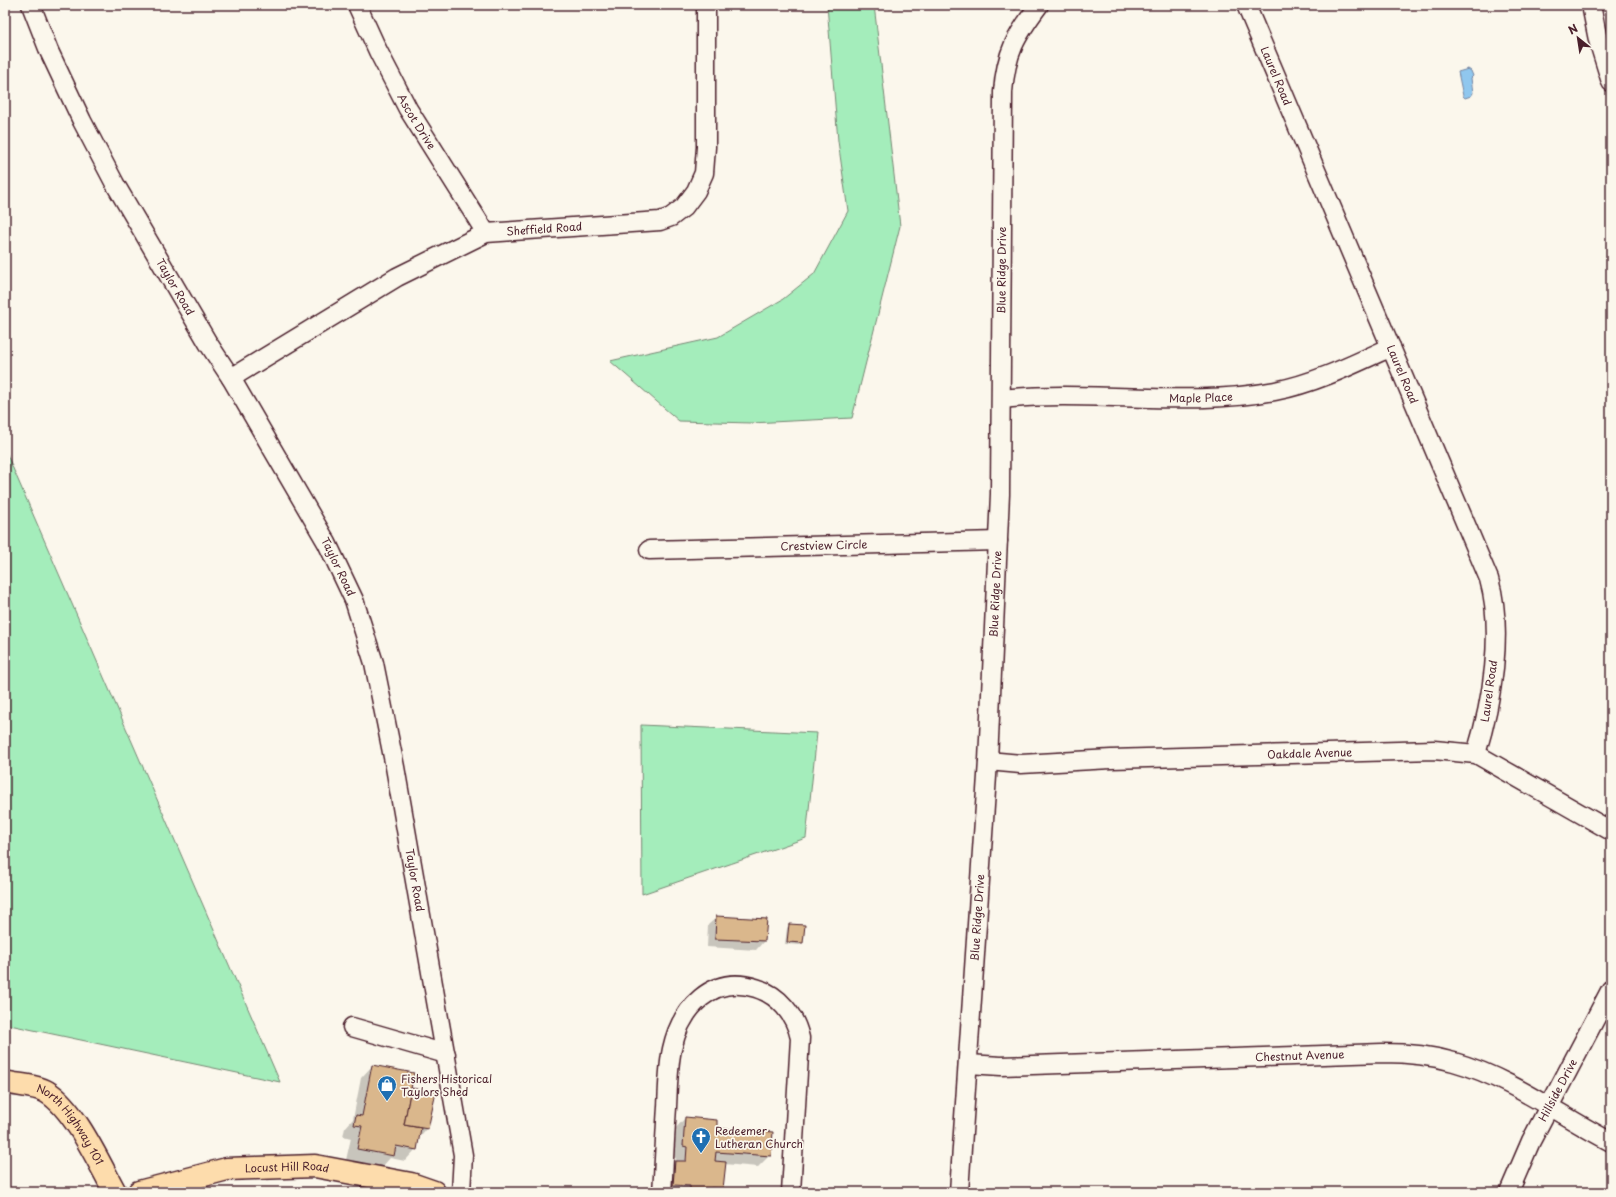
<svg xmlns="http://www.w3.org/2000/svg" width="1616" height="1197" font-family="'Playpen Sans',sans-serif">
  <rect width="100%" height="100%" fill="#fbf7ec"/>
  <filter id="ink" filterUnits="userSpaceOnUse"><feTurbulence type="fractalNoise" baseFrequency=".025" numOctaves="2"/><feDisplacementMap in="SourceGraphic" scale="8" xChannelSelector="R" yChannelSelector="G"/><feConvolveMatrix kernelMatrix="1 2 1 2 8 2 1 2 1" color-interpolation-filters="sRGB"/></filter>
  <g filter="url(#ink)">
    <g fill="#a4edbb" stroke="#778673">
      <path d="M827 5H874L900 226 852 418 751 423 679 421 610 361 718 337 783 299 814 274 848 211 838 141Z"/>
      <path d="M5 450 280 1082 5 1024Z"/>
      <path d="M641 725 817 733 806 838 642 894Z"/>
    </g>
    <path fill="#90c7ee" stroke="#7484a0" d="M1468 69 1471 71 1473 76 1471 78 1473 93 1471 96 1465 98 1463 96 1458 72Z"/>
    <g fill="#0003">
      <path d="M717 917 766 920 764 941 756 950 707 947 708 925Z"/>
      <path d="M789 925 802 943 800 945 785 944 787 928Z"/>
      <path d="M372 1066 409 1091 427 1128 422 1134H419L416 1149 405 1161 390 1158 382 1167 346 1160 351 1138 343 1136 345 1128 353 1119 361 1078Z"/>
      <path d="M685 1118 716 1128 770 1155 758 1167 724 1164 722 1188 719 1192H662L663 1173 676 1162V1158L672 1157 674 1130Z"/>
    </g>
    <g fill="#dab78c" stroke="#4a1f2b">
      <path d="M716 916 767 919 765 941 715 939Z"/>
      <path d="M789 924 805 925 803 943 787 942Z"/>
      <path d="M372 1065 414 1073 404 1125 421 1128 417 1150 396 1146 394 1156 357 1149 362 1126 354 1125 356 1115 362 1116Z"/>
      <path d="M411 1088 436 1092 428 1129 404 1125Z"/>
      <path d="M685 1117 717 1120V1128L773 1132 771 1156 716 1152 715 1161 726 1162 723 1189 711 1188V1192H690V1186L673 1185 675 1161H686L687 1147 683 1146Z"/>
    </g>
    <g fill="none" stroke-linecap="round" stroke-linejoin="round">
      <g stroke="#4a1f2b" stroke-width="21">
        <g id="minor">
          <path id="s1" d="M31 5 49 51 82 121 115 184 208 343 231 378 327 543 354 600 374 663 395 767 463 1155 461 1192"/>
          <path id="s2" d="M357 5 378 51 408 109 486 233"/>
          <path id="s3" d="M1246 5 1489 579C1504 632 1492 702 1476 754"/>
          <path d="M1591 5 1598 40 1611 82"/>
          <path id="s4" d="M231 378 397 277 486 233 660 221 671 217 684 207 696 191 704 173 706 147V5"/>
          <path id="s5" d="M1002 399C1092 389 1185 408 1275 391 1316 383 1354 364 1391 347"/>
          <path id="s6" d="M649 550 998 541"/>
          <path id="s7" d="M988 761 1021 764 1111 759 1434 750 1476 754 1611 831"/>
          <path d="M352 1027 446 1054"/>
          <path id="s8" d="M968 1064 1001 1066 1382 1053C1406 1053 1430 1055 1454 1062 1511 1078 1559 1115 1611 1142"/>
          <path d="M662 1192C664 1164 665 1135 667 1107 668 1087 668 1068 672 1049 681 1008 712 974 756 988 779 995 795 1015 800 1038L791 1192"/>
          <path id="s9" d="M959 1192 988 761 1000 494 1003 92C1006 52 1016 36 1039 5"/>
          <path id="s10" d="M1509 1192 1531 1141 1611 989"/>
        </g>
      </g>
      <g stroke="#4a1f2b" stroke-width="25">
        <g id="major">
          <path id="s11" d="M5 1082C16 1085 38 1086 47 1092 75 1109 99 1163 115 1192"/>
          <path id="s12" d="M139 1192 227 1169 315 1166 411 1184 434 1192"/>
        </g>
      </g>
      <use href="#minor" stroke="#fbf7ec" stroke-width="18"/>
      <use href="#major" stroke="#fddcac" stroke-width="22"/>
    </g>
  </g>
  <defs>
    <g id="shop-pin" transform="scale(1)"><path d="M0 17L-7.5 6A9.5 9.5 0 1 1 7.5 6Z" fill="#1f6fb2" stroke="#fbf7ec"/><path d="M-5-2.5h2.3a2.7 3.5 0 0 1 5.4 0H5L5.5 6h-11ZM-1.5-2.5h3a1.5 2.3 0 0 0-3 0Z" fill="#fff"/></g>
    <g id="church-pin" transform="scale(1)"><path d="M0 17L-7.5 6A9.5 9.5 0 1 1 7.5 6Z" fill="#1f6fb2" stroke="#fbf7ec"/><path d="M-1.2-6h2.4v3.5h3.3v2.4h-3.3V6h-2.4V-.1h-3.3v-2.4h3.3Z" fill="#fff"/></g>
  </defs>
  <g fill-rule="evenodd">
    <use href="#shop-pin" x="387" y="1085"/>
    <use href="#church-pin" x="701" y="1137"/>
  </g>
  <g text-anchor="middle" stroke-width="3.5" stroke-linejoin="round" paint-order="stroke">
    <g font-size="11" fill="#4a1f2b" stroke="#fbf7ec">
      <text dy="4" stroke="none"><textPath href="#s3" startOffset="77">Laurel Road</textPath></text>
      <text dy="4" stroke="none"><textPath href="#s2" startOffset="131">Ascot Drive</textPath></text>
      <text dy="4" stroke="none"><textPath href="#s4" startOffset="352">Sheffield Road</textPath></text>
      <text dy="4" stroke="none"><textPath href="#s9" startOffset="923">Blue Ridge Drive</textPath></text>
      <text dy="4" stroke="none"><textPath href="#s1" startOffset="317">Taylor Road</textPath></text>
      <text dy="4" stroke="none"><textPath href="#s3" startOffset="401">Laurel Road</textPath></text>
      <text dy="4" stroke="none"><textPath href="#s5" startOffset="199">Maple Place</textPath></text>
      <text dy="4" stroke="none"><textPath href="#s6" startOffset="175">Crestview Circle</textPath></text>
      <text dy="4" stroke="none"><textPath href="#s1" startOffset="641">Taylor Road</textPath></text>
      <text dy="4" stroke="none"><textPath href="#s9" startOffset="599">Blue Ridge Drive</textPath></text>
      <text transform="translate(1489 691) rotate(-82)" y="4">Laurel Road</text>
      <text dy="4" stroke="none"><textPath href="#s7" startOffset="322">Oakdale Avenue</textPath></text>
      <text dy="4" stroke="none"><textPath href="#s1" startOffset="965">Taylor Road</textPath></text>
      <text dy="4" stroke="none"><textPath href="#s9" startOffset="275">Blue Ridge Drive</textPath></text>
      <text dy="4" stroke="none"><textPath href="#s8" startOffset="332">Chestnut Avenue</textPath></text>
      <text dy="4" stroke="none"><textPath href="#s10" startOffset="113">Hillside Drive</textPath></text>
      <text dy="4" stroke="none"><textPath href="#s11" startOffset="83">North Highway 101</textPath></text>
      <text dy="4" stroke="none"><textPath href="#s12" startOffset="151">Locust Hill Road</textPath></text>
    </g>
    <g font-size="11" fill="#4a1f2b" stroke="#fbf7ec" text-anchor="start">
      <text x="401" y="1083">Fishers Historical<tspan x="401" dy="13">Taylors Shed</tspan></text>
      <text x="715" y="1135">Redeemer<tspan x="715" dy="13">Lutheran Church</tspan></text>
    </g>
  </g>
  <rect width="1616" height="1197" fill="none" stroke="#fbf7ec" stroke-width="20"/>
  <rect x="10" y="10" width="1596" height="1177" fill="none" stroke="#4a1f2b" stroke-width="1.5" filter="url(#ink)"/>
  <g transform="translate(1578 38) rotate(330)" stroke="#fbf7ec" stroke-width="3" paint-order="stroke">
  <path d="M0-3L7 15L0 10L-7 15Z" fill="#4a1f2b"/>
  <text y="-6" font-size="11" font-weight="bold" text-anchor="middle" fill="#4a1f2b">N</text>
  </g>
</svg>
